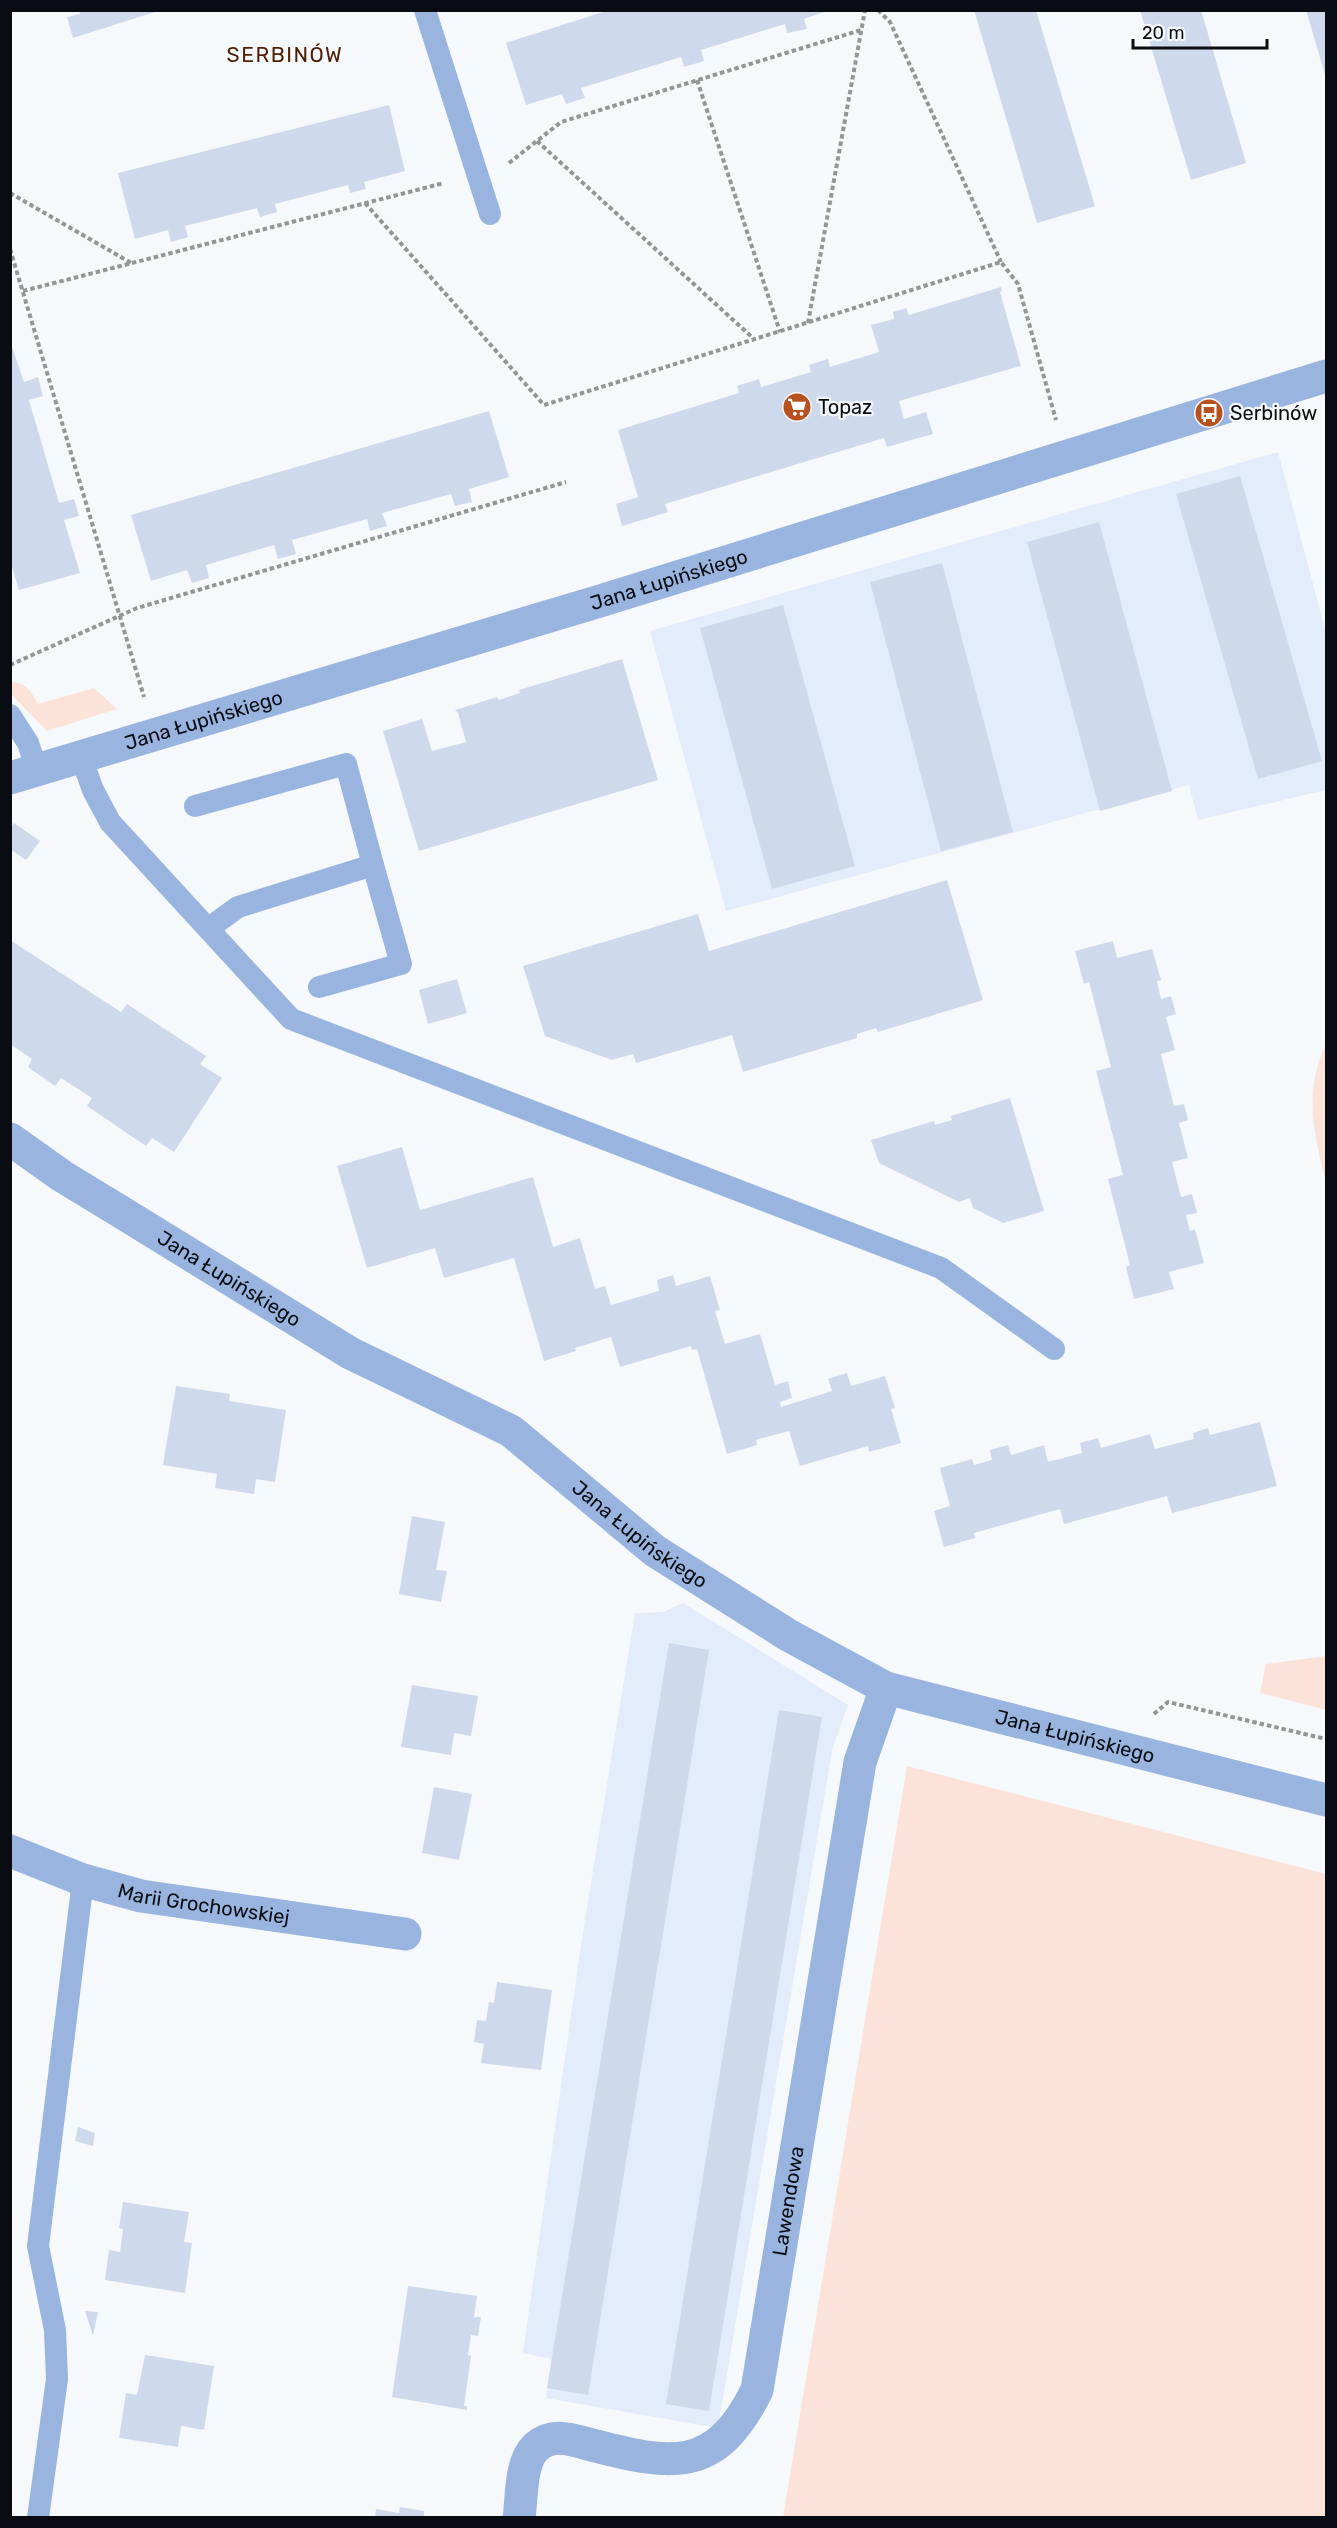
<svg xmlns="http://www.w3.org/2000/svg" width="1337" height="2528" font-family="Rubik,sans-serif">
  <rect width="100%" height="100%" fill="#f6f9fc"/>
  <g fill="#e2ecfb">
    <path d="M1278 452 1326 633V790L1198 820 1189 785 726 911 650 631Z"/>
    <path d="M683 1603 848 1705 832 1750 718 2428 546 2398 552 2359 523 2353 582 1938 635 1613 663 1612Z"/>
  </g>
  <g fill="#fce3d9">
    <path d="M10 682C27 682 31 692 38 704L94 688 117 709 47 731 11 694Z"/>
    <path d="M1326 1044V1183C1314 1133 1303 1093 1326 1044Z"/>
    <path d="M1326 1656V1710L1260 1693 1266 1664Z"/>
    <path d="M907 1766 1326 1874V2517H783Z"/>
  </g>
  <g fill="#cedaec">
    <path d="M79 10H158V11L73 38 67 17 80 14Z"/>
    <path d="M609 10H827V11L804 19 807 29 787 33 785 24 701 50 704 61 684 67 681 57 581 88 585 98 566 104 562 94 526 105 506 43Z"/>
    <path d="M974 10H1036L1095 206 1037 223Z"/>
    <path d="M1140 10H1201L1246 163 1191 180Z"/>
    <path d="M1306 10H1326V78Z"/>
    <path d="M389 105 405 171 364 182 366 189 350 193 348 185 275 204 277 212 260 217 257 208 185 226 188 237 171 242 168 230 135 239 118 173Z"/>
    <path d="M1001 287 1002 291 1000 292 1021 366 899 401 904 419 926 412 933 434 887 447 884 438 665 504 668 512 622 526 616 504 638 497 618 430 739 393 737 386 759 379 761 387 811 372 809 365 828 359 830 367 879 352 871 325 894 319 893 312 906 308 909 315Z"/>
    <path d="M10 341 24 382 38 377 43 396 29 400 59 503 74 499 79 516 64 520 80 573 19 590 10 561Z"/>
    <path d="M489 411 509 477 469 489 472 502 455 506 451 494 382 513 387 526 370 531 367 519 292 540 296 554 278 559 274 545 206 565 209 578 192 583 187 570 151 581 131 515Z"/>
    <path d="M1240 476 1322 761 1258 779 1176 494Z"/>
    <path d="M1099 522 1172 791 1100 811 1027 542Z"/>
    <path d="M942 563 1013 832 941 851 870 582Z"/>
    <path d="M783 605 855 866 772 889 700 628Z"/>
    <path d="M622 659 658 780 419 851 383 731 422 719 432 751 466 742 458 713 455 710 497 697 499 700 520 693 519 690Z"/>
    <path d="M14 823 40 841 26 860 10 849V828Z"/>
    <path d="M947 880 983 1000 878 1032 876 1028 857 1034V1038L743 1072 732 1035 636 1063 633 1054 612 1060 545 1036 523 966 698 914 709 951Z"/>
    <path d="M10 940 121 1012 127 1004 206 1056 200 1064 222 1078 174 1152 152 1138 146 1146 87 1106 92 1098 61 1078 55 1086 28 1067 32 1059 10 1044Z"/>
    <path d="M1113 941 1117 958 1152 949 1161 980 1157 981 1161 999 1171 996 1176 1014 1166 1017 1175 1050 1161 1054 1174 1106 1184 1104 1188 1120 1179 1123 1188 1158 1172 1162 1181 1197 1192 1194 1197 1213 1186 1215 1190 1231 1195 1229 1204 1263 1169 1272 1174 1289 1134 1299 1126 1267 1130 1265 1108 1179 1123 1175 1096 1071 1111 1067 1089 982 1084 984 1075 951Z"/>
    <path d="M457 979 467 1013 428 1024 419 990Z"/>
    <path d="M1010 1098 1044 1211 1003 1223 973 1208 970 1198 959 1202 879 1163 871 1140 934 1121 935 1125 952 1120 951 1116Z"/>
    <path d="M402 1147 420 1210 533 1177 553 1247 580 1238 595 1289 605 1286 611 1305 659 1291 657 1280 673 1275 676 1286 710 1276 720 1310 715 1311 725 1344 760 1334 775 1385 788 1381 792 1398 780 1402 781 1407 832 1391 828 1379 847 1373 851 1386 885 1376 895 1408 891 1409 901 1443 869 1452 868 1446 800 1466 789 1431 756 1440 757 1445 727 1454 697 1349 692 1350 691 1346 620 1367 611 1337 575 1348 576 1351 544 1361 514 1258 444 1278 435 1248 367 1268 337 1166Z"/>
    <path d="M176 1386 230 1394 229 1401 286 1410 275 1482 256 1479 254 1494 215 1488 217 1474 163 1465Z"/>
    <path d="M1260 1422 1277 1486 1172 1513 1167 1496 1064 1524 1060 1509 974 1533 975 1538 944 1547 934 1511 950 1506 940 1468 972 1459 974 1465 992 1460 990 1450 1008 1445 1011 1455 1044 1445 1048 1462 1082 1453 1080 1443 1098 1438 1101 1448 1150 1434 1155 1449 1194 1439 1193 1433 1208 1428 1210 1435Z"/>
    <path d="M412 1516 445 1522 436 1570 447 1571 441 1602 399 1594Z"/>
    <path d="M669 1643 709 1650 588 2395 547 2388Z"/>
    <path d="M412 1685 478 1696 471 1736 454 1733 451 1755 401 1747Z"/>
    <path d="M779 1710 822 1717 709 2411 666 2404Z"/>
    <path d="M434 1787 472 1794 459 1860 422 1853Z"/>
    <path d="M497 1982 552 1990 541 2070 481 2063 484 2044 474 2042 477 2020 486 2021 489 2002 494 2003Z"/>
    <path d="M78 2127 95 2133 93 2146 75 2141Z"/>
    <path d="M123 2202 189 2212 184 2242 192 2243 185 2293 105 2280 109 2250 120 2252 123 2229 119 2228Z"/>
    <path d="M408 2286 477 2296 474 2317H481L478 2336 471 2335 468 2355 471 2356 464 2406H467V2410L392 2397Z"/>
    <path d="M85 2311 98 2312 93 2336Z"/>
    <path d="M145 2355 214 2366 204 2430 181 2426 178 2447 119 2438 126 2393 137 2395Z"/>
    <path d="M400 2507 424 2511V2518H375L376 2509 399 2513Z"/>
  </g>
  <g fill="none" stroke-linecap="round" stroke-linejoin="round">
    <g stroke="#92959a" stroke-width="4" stroke-dasharray="4.5 3" stroke-linecap="butt">
      <path d="M878 10 890 22 1001 262"/>
      <path d="M697 80 780 332"/>
      <path d="M537 141 754 339"/>
      <path d="M509 163 561 122 861 30"/>
      <path d="M10 193 131 263"/>
      <path d="M365 203 544 405 1001 262 1018 284 1056 420"/>
      <path d="M10 249 144 697"/>
      <path d="M23 291 444 183"/>
      <path d="M808 323 865 10"/>
      <path d="M10 665 137 608 566 482"/>
      <path d="M1154 1714 1168 1702 1326 1739"/>
    </g>
    <g stroke="#99b5df" stroke-width="22">
      <path d="M425 10 490 214"/>
      <path d="M10 715 28 743 37 770"/>
      <path d="M81 757 93 790 110 822 291 1019 941 1268 1054 1349"/>
      <path d="M195 806 346 764 373 865 238 907 209 928"/>
      <path d="M319 987 401 964 373 865"/>
      <path d="M38 2518 57 2379 55 2330 38 2246 83 1880"/>
    </g>
    <g stroke="#99b5df" stroke-width="33">
      <path id="s1" d="M10 778 600 601 1326 376"/>
      <path id="s2" d="M10 1139 62 1176 126 1215 350 1353 511 1431 655 1551 788 1635 886 1688 1326 1800"/>
      <path id="s3" d="M10 1851 83 1880 141 1896 405 1934"/>
      <path id="s4" d="M519 2518C522 2497 520 2462 536 2447 552 2433 570 2439 588 2444 669 2465 715 2476 757 2390L860 1762 886 1688"/>
    </g>
  </g>
  <defs>
    <g id="supermarket-disc" transform="scale(1.5)"><circle r="9.5" fill="#b75220" stroke="#f6f9fc"/><path d="M-6-5.5h2.5l.6 2H6L4.5 2H-2.5L-4.4-4H-6ZM-1.5 3.2a1.3 1.3 0 1 0 .1 0ZM3 3.2a1.3 1.3 0 1 0 .1 0Z" fill="#fff"/></g>
    <g id="bus-disc" transform="scale(1.5)"><circle r="9.5" fill="#b75220" stroke="#f6f9fc"/><path d="M-5-6H5V4H4V6H2V4H-2V6H-4V4H-5ZM-3.5-4V0h7V-4ZM-3.5 1.2v1.5H-2V1.2ZM2 1.2v1.5H3.5V1.2Z" fill="#fff"/></g>
  </defs>
  <g fill-rule="evenodd">
    <use href="#supermarket-disc" x="797" y="407"/>
    <use href="#bus-disc" x="1209" y="413"/>
  </g>
  <g text-anchor="middle" stroke-width="4.5" stroke-linejoin="round" paint-order="stroke">
    <g font-size="20" fill="#090d13" stroke="#f6f9fc" text-anchor="start">
      <text x="818" y="414">Topaz</text>
      <text x="1230" y="420">Serbinów</text>
    </g>
    <g font-size="20" fill="#090d13" stroke="#f6f9fc">
      <text dy="7" stroke="none"><textPath href="#s1" startOffset="688">Jana Łupińskiego</textPath></text>
      <text dy="7" stroke="none"><textPath href="#s1" startOffset="202">Jana Łupińskiego</textPath></text>
      <text dy="7" stroke="none"><textPath href="#s2" startOffset="260">Jana Łupińskiego</textPath></text>
      <text dy="7" stroke="none"><textPath href="#s2" startOffset="746">Jana Łupińskiego</textPath></text>
      <text dy="7" stroke="none"><textPath href="#s2" startOffset="1232">Jana Łupińskiego</textPath></text>
      <text dy="7" stroke="none"><textPath href="#s3" startOffset="202">Marii Grochowskiej</textPath></text>
      <text dy="7" stroke="none"><textPath href="#s4" startOffset="522">Lawendowa</textPath></text>
    </g>
    <g font-size="21" letter-spacing="1.5" fill="#4d1d05" stroke="#f6f9fc">
      <text x="285" y="62">SERBINÓW</text>
    </g>
  </g>
  <rect width="1337" height="2528" fill="none" stroke="#090d13" stroke-width="24"/>
  <path d="M1133 39v9h134v-9" fill="none" stroke="#090d13" stroke-width="3"/>
  <text x="1142" y="39" font-size="18" fill="#090d13" stroke="#f6f9fc" stroke-width="4.5" paint-order="stroke">20 m</text>
</svg>
